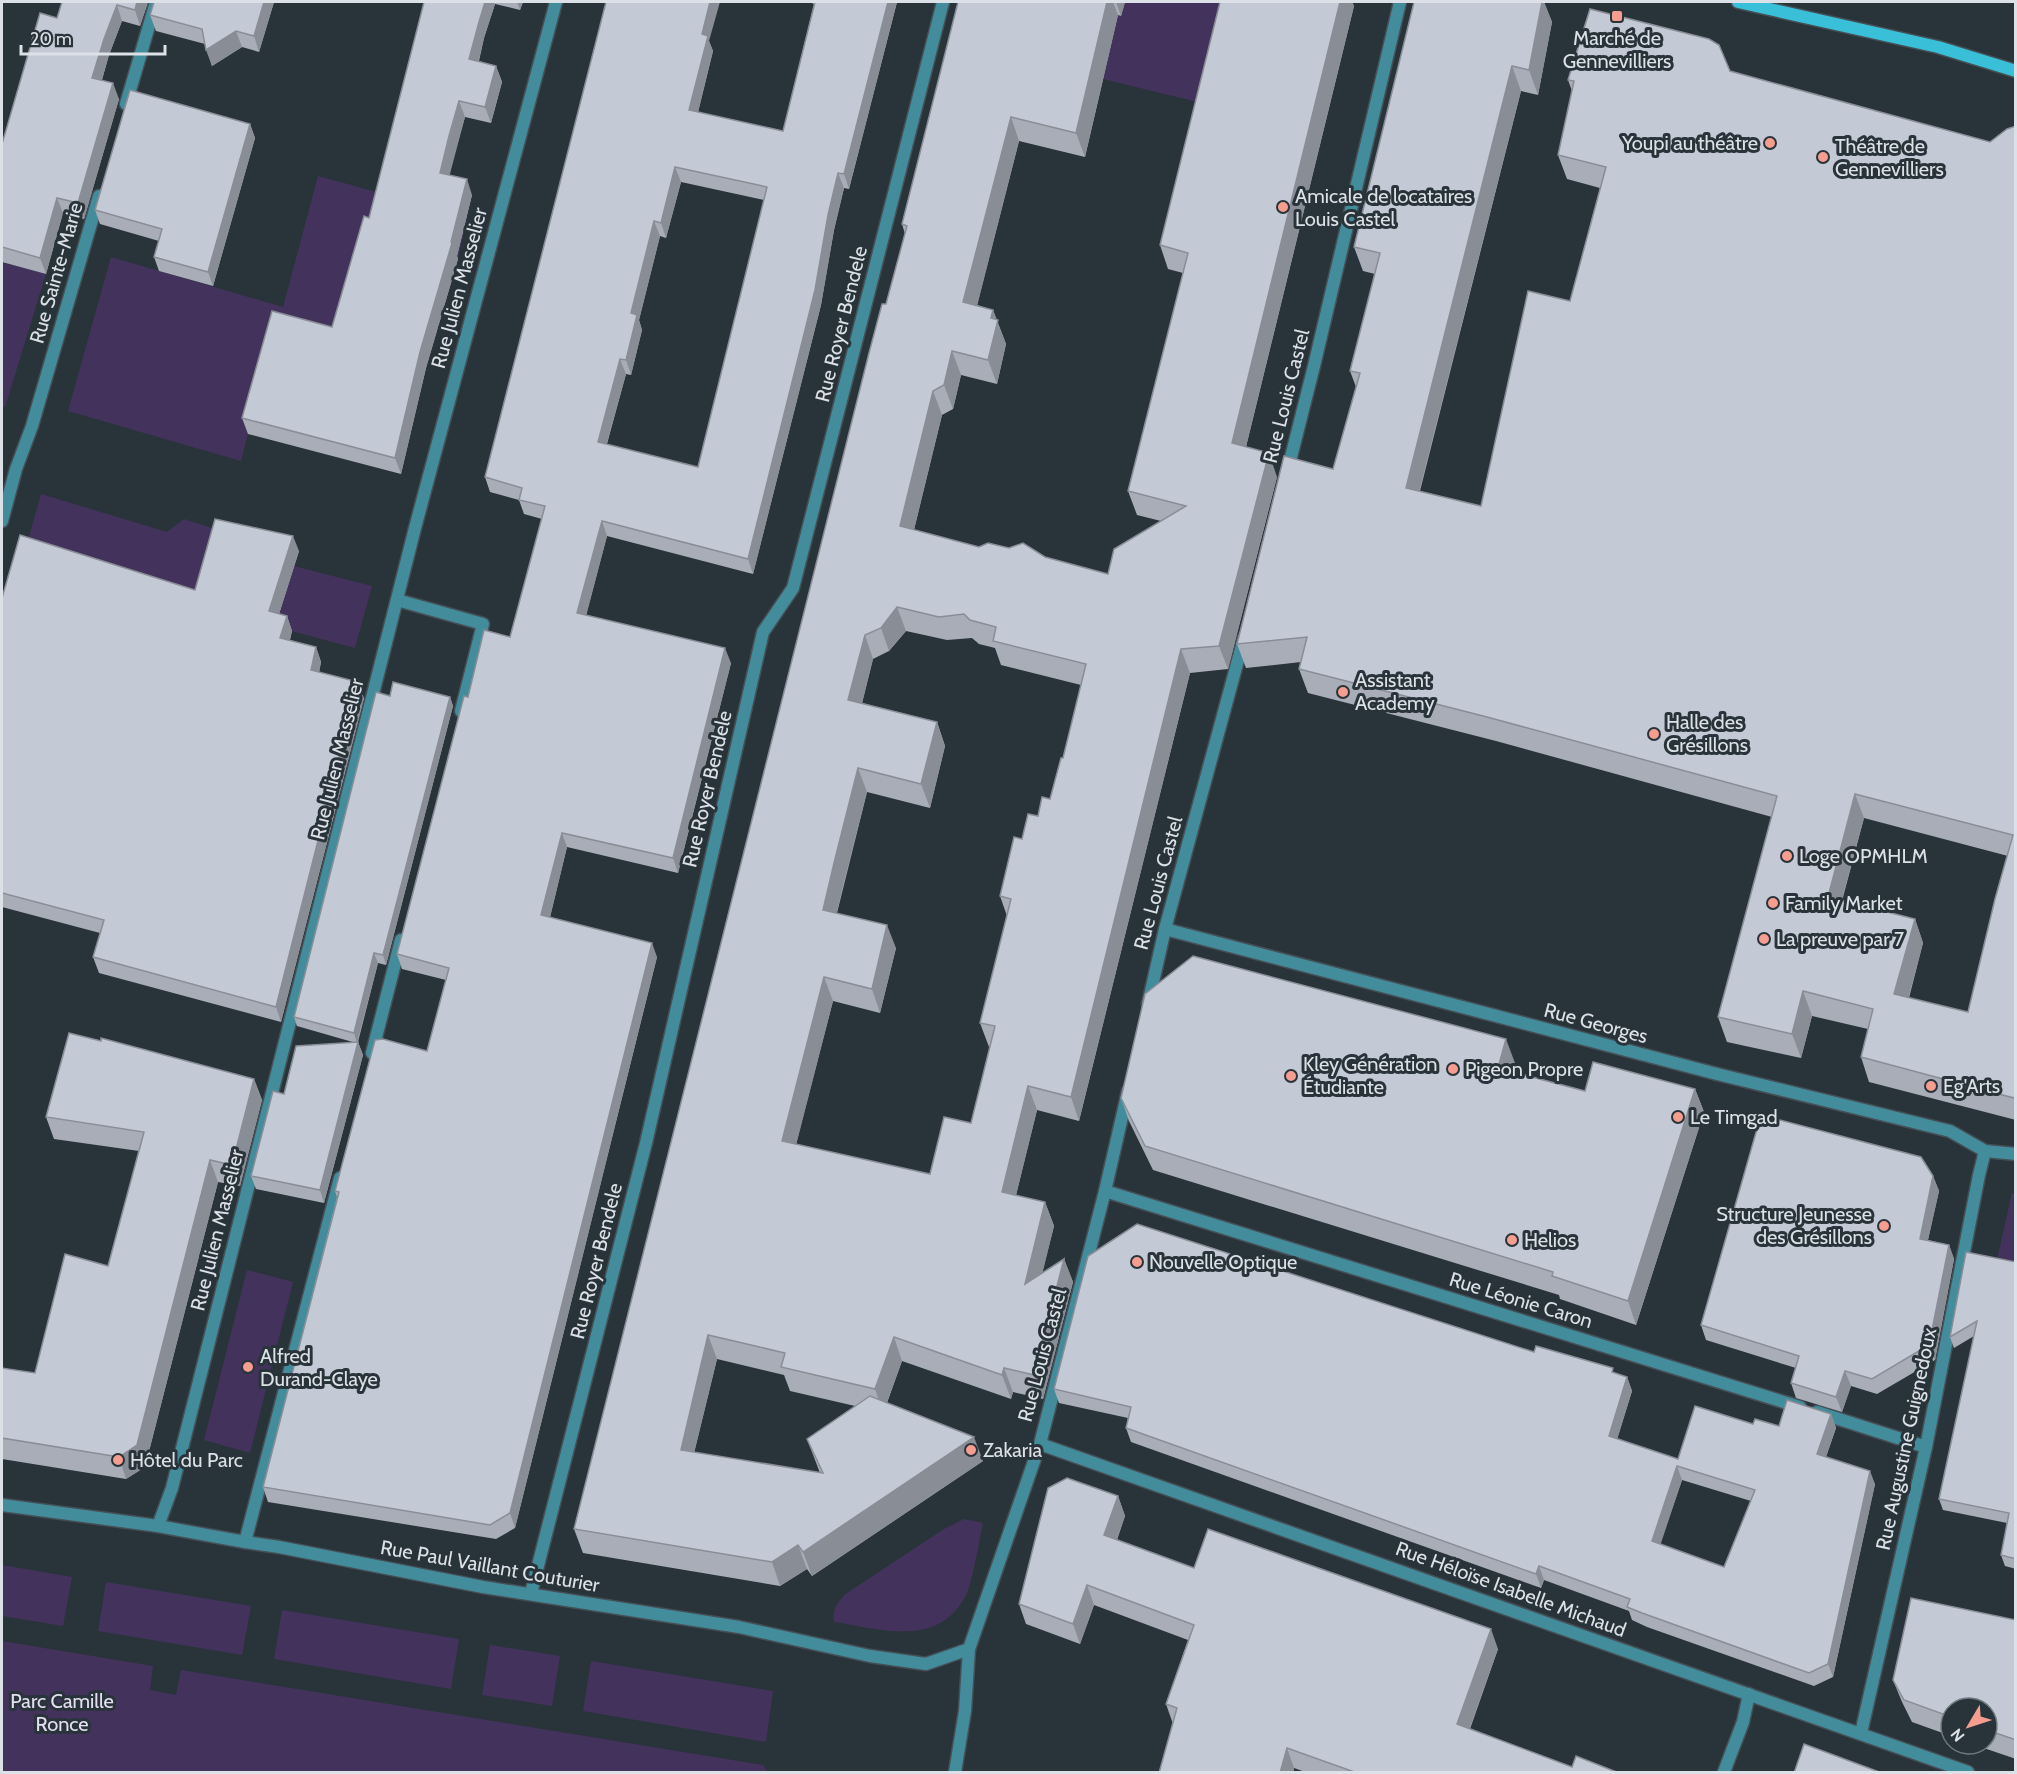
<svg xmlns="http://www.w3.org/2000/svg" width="2017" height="1774" font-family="Cabin,sans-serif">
  <rect width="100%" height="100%" fill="#29333a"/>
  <g fill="#43335c">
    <path d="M1125 2H1235L1210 105 1103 79 1118 15 1121 16Z"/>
    <path d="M318 176 467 217 458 259 426 368 337 343 248 434 241 461 68 411 111 257 283 307Z"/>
    <path d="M2 262 46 274 5 407 2 406Z"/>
    <path d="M41 494 167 532 184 519 221 531 201 606 25 551Z"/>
    <path d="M294 566 372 586 355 648 231 615Z"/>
    <path d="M2012 1193 2016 1194 2015 1272 1995 1268Z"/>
    <path d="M247 1270 293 1282 250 1453 204 1440Z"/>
    <path d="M964 1519 983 1523C979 1541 973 1581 966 1595 938 1649 881 1629 834 1622 832 1610 837 1604 844 1595L944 1529Z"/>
    <path d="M2 1565 72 1577 63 1626 2 1616Z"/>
    <path d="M106 1582 251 1606 242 1655 98 1631Z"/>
    <path d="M282 1610 459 1639 451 1689 274 1659Z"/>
    <path d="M2 1641 153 1666 150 1690 176 1695 181 1670 763 1765 768 1772H2Z"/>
    <path d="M490 1645 560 1656 552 1706 482 1695Z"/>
    <path d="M591 1661 773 1691 766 1742 583 1711Z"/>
  </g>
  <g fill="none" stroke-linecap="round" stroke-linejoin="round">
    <g stroke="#454f56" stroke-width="15">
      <g id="street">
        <path d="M126 104 156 2"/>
        <path d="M1287 473 1314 366 1400 2"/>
        <path d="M2 521 16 469 32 426 99 196"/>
        <path d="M397 600 483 624 461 711"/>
        <path d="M1165 929 1717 1074 1950 1131 1985 1151 2016 1154"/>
        <path d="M1148 1004 1165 929 1244 638"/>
        <path d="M372 1053 401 940"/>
        <path d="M1105 1191 1800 1407"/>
        <path d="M1817 1412 1926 1447"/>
        <path d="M1040 1444 1968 1772"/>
        <path d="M2 1505 158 1526 245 1542 279 1547 483 1587 739 1627 870 1656 926 1664 969 1649"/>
        <path d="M158 1526 172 1488 415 528 556 2"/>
        <path d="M245 1542 340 1178"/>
        <path d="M531 1593 646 1143 763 632 793 588 943 2"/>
        <path d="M1861 1733 1926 1447 1979 1175 1985 1151"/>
        <path d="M955 1772 965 1711 969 1649 1040 1444 1105 1191 1128 1091"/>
        <path d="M1724 1772 1743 1722 1749 1694"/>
      </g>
    </g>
    <g stroke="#454f56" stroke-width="15">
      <path id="secondary" d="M1738 2 1938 47 2016 71"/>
    </g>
    <use href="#street" stroke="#428c9c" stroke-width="12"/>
    <use href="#secondary" stroke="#39c0d8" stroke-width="12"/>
  </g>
  <g fill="#a9adb8" fill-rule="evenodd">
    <path d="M62 2H148L140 26 122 21 109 55 102 80 119 99 84 219 63 213 46 274 2 262V144L57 18Z"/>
    <path d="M154 2H274L259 52 242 47 212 66 205 44 156 31 150 15Z"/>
    <path d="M424 2H523L520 10 495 4 484 38 479 61 496 66 502 82 491 123 465 117 455 152 449 175 472 195 457 256 458 259 426 368 401 474 248 434 242 418 332 327 369 218Z"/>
    <path d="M812 2H897L849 189 844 188 834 230 821 305 753 574 607 536 586 615 731 663 678 873 567 847 550 917 657 957 515 1528 496 1539 268 1502 263 1487 337 1197 335 1191 427 1051 446 980 402 969 397 954 468 697 510 637 542 519 524 514 519 500 490 492 485 477 709 41 713 51 698 112 783 131 814 4H813ZM681 182 764 200 698 467 607 444 626 374 631 375 642 330 639 320 660 236 666 238Z"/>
    <path d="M958 2H1125L1121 16 1118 15 1085 157 1019 141 977 305 993 310 1006 344 997 384 961 375 953 409 942 415 914 530 979 547 1045 557 1108 574 1161 521 1137 515 1128 491 1183 273 1168 269 1160 245 1220 2H1352L1354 6 1246 447 1277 477 1228 669 1190 673 1079 1121 1037 1110 1016 1195 1045 1202 1054 1226 1042 1273 1064 1259 1073 1282 1043 1399 1013 1392 1011 1399 902 1361 887 1403 983 1461 812 1576 807 1569 780 1586 583 1553 574 1529 886 304 905 234 902 224ZM906 631 947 640 972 638 979 644 995 648 1001 665 1081 685 1063 758 1050 799 1022 839 1000 896 1007 916 980 1023 989 1047H990L971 1123 930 1174 796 1144 833 1001 880 1013 896 948 837 913 867 792 930 808 945 746 937 722 862 703 873 659 889 651ZM717 1359 784 1375 790 1391 855 1406 807 1439 820 1473 694 1453Z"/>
    <path d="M1414 2H1544L1552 22 1538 95 1521 91 1420 491 1481 506 1570 301 1600 188 1567 179 1558 155 1572 91 1568 80 1730 71 1990 142 2016 126V1120L1869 1082 1861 1057 1868 1029 1812 1016 1801 1058 1727 1042 1718 1017 1772 817 1496 741 1308 693 1299 669 1301 662 1246 668 1237 644 1333 469 1356 387 1350 371 1375 274 1363 271 1354 247ZM1864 818 2008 856 1968 1012 1909 998 1923 943 1915 919 1842 901Z"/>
    <path d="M250 124 255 138 213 286 159 271 154 257 159 241 100 224 95 210Z"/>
    <path d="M299 551 279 614 287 616 292 631 290 640 316 647 321 662 319 672 364 698 281 1022 99 973 93 957 100 933 2 907V598L195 590Z"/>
    <path d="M390 696 450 697 453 706 386 965 378 963 358 1042 363 1055 324 1203 256 1189 251 1176 284 1094 356 1043 297 1026 294 1017Z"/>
    <path d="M1515 1063 1512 1072 1585 1091 1695 1089 1704 1112 1636 1325 1560 1299 1559 1295 1153 1170 1129 1121 1121 1098Z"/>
    <path d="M254 1079 262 1100 240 1186 218 1182 145 1467 126 1479 2 1459V1368L35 1373 108 1266 139 1151 54 1139 46 1117Z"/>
    <path d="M1933 1176 1939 1191 1928 1240 1949 1245 1954 1259 1935 1360 1877 1394 1851 1386 1842 1412 1796 1398 1791 1383 1796 1368 1706 1340 1701 1325Z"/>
    <path d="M2016 1262V1569L2005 1566 2001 1555 2007 1523 1943 1510 1939 1499 1974 1336 1954 1348 1950 1337Z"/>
    <path d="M1534 1352 1627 1377 1632 1391 1617 1439 1678 1459 1753 1424 1779 1426 1831 1414 1836 1428 1826 1457 1875 1484 1833 1677 1814 1686 1647 1627 1632 1620 1629 1611 1544 1580 1541 1588 1131 1442 1126 1428 1128 1418 1059 1403 1054 1389ZM1682 1480 1751 1501 1724 1567 1660 1544Z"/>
    <path d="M1118 1496 1125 1516 1117 1540 1194 1568 1498 1649 1470 1729 1572 1767 1619 1773H1308L1294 1768 1293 1773H1159L1173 1724 1166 1704 1188 1640 1094 1605 1080 1644 1026 1624 1019 1604Z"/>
    <path d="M2016 1620V1759L1972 1744H1987V1708H1951V1736L1912 1722 1902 1702 1893 1680Z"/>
  </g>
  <g fill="#898d96">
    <path d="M137 2H148L140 26 135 10Z"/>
    <path d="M264 2H274L259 52 254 36Z"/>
    <path d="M485 2H494L495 4 484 38 475 75 469 59 479 22Z"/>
    <path d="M517 2H523L520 10Z"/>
    <path d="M710 2H720L709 41 713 51 695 125 689 110 702 34Z"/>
    <path d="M888 2H897L849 189 844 174Z"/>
    <path d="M1107 2H1113L1118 15 1085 157 1076 133Z"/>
    <path d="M1116 2H1125L1121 16Z"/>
    <path d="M1340 2H1352L1354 6 1241 467 1232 443Z"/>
    <path d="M1542 2H1544L1552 22 1538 95 1529 70Z"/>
    <path d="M117 5 122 21 109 55 98 93 92 78 104 39Z"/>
    <path d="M236 31 242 47 212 66 206 50Z"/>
    <path d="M496 66 502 82 491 123 485 107Z"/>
    <path d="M1512 66 1521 91 1414 512 1406 488Z"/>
    <path d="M113 83 119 99 84 219 78 203Z"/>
    <path d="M459 101 465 117 446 189 440 173Z"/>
    <path d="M1011 117 1019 141 972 326 963 302Z"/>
    <path d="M250 124 255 138 213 286 208 272Z"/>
    <path d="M675 167 681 182 666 238 661 223Z"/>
    <path d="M838 173 844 188 834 230 821 305 753 574 748 559Z"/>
    <path d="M467 179 472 195 457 256 458 259 426 368 401 474 395 458 420 352Z"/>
    <path d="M57 198 63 213 46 274 40 258Z"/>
    <path d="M654 221 660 236 639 320 642 330 631 375 626 360 631 313Z"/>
    <path d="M993 310 1006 344 997 384 988 360 991 318Z"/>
    <path d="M952 351 961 375 953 409 944 385Z"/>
    <path d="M620 359 626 374 603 457 598 442Z"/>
    <path d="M933 391 942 415 909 550 900 526Z"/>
    <path d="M1269 453 1277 477 1228 669 1219 646Z"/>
    <path d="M602 521 607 536 583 628 577 613Z"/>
    <path d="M293 536 299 551 275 627 269 611Z"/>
    <path d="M897 607 906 631 889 651 881 628Z"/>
    <path d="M287 616 292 631 286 654 280 638Z"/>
    <path d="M865 635 873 659 857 724 848 700Z"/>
    <path d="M316 647 321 662 317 685 311 670Z"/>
    <path d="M725 648 731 663 678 873 673 858Z"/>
    <path d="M1181 649 1190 673 1079 1121 1071 1097Z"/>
    <path d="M358 682 364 698 281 1022 276 1007Z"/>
    <path d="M450 697 453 706 386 965 383 955Z"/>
    <path d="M937 722 945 746 930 808 921 784Z"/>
    <path d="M858 768 867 792 843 886 832 933 823 910 834 863Z"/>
    <path d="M1855 794 1864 818 1836 921 1828 897Z"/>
    <path d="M562 833 567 847 547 930 541 915Z"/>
    <path d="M1915 919 1923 943 1903 1018 1894 994Z"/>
    <path d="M887 925 896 948 880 1013 872 989Z"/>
    <path d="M652 943 657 957 515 1528 510 1513Z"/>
    <path d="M374 953 378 963 357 1043 354 1033Z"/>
    <path d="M824 977 833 1001 791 1165 782 1141Z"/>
    <path d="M1803 991 1812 1016 1801 1058 1792 1034Z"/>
    <path d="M1506 1039 1515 1063 1507 1091 1498 1068Z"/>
    <path d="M358 1042 363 1055 324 1203 320 1190Z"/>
    <path d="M254 1079 262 1100 240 1186 232 1165Z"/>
    <path d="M1028 1086 1037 1110 1011 1216 1002 1192Z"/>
    <path d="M1695 1089 1704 1112 1636 1325 1628 1301Z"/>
    <path d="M210 1160 218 1182 145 1467 126 1479 119 1457Z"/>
    <path d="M1933 1176 1939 1191 1925 1253 1920 1239Z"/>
    <path d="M1045 1202 1054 1226 1034 1308 1025 1284Z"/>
    <path d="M1949 1245 1954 1259 1935 1360 1929 1345Z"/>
    <path d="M1064 1259 1073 1282 1043 1399 1034 1375Z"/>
    <path d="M708 1335 717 1359 689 1474 681 1450Z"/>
    <path d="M894 1337 902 1361 883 1413 875 1389Z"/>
    <path d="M1004 1368 1013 1392 1011 1399 1002 1375Z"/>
    <path d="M1845 1371 1851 1386 1842 1412 1836 1397Z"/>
    <path d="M1627 1377 1632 1391 1614 1450 1609 1436Z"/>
    <path d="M1831 1414 1836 1428 1822 1468 1817 1454Z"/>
    <path d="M974 1437 983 1461 812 1576 803 1552Z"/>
    <path d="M1677 1466 1682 1480 1657 1555 1652 1541Z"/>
    <path d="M1870 1471 1875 1484 1833 1677 1828 1664Z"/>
    <path d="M1118 1496 1125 1516 1111 1555 1104 1535Z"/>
    <path d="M798 1545 807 1569 780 1586 772 1562Z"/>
    <path d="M1539 1566 1544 1580 1541 1588 1536 1574Z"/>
    <path d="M1087 1585 1094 1605 1080 1644 1073 1624Z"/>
    <path d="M1491 1629 1498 1649 1464 1744 1457 1724Z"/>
    <path d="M1287 1748 1294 1768 1293 1773H1280Z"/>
  </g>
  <g fill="#c4c9d6" stroke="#898d96" stroke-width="1.5" fill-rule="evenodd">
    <path d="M62 2H137L135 10 117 5 104 39 92 78 113 83 78 203 57 198 40 258 2 247V144L40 13 57 18Z"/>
    <path d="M154 2H264L254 36 236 31 206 50 202 29 150 15Z"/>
    <path d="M424 2H485L479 22 469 59 496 66 485 107 459 101 449 136 440 173 467 179 451 242 452 243 420 352 395 458 242 418 272 311 332 327 364 216 369 218Z"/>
    <path d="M606 2H710L702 34 708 36 689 110 783 131 815 2H888L844 174 838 173 828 215 815 290 748 559 602 521 577 613 725 648 673 858 562 833 541 915 652 943 510 1513 490 1525 263 1487 339 1192 335 1191 375 1040 383 1039 427 1051 449 968 397 954 464 696 468 697 484 630 510 637 545 506 519 500 522 488 485 477ZM675 167 767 187 698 467 598 442 620 359 626 360 637 315 631 313 654 221 661 223Z"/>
    <path d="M958 2H1107L1076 133 1011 117 963 302 993 310 991 318 998 320 988 360 952 351 944 385 933 391 900 526 979 547 988 543 1009 548 1023 543 1045 557 1108 574 1114 549 1186 506 1128 491 1188 253 1160 245 1220 2H1340L1232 443 1269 453 1219 646 1181 649 1071 1097 1028 1086 1002 1192 1045 1202 1025 1284 1064 1259 1034 1375 1004 1368 1002 1375 894 1337 875 1389 781 1367 785 1353 708 1335 681 1450 823 1473 807 1439 870 1396 974 1437 803 1552 798 1545 772 1562 574 1529 869 353 882 304H886L907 226 902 224ZM897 607 939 617 964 614 970 620 996 627 993 641 1086 664 1063 758H1061L1050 799 1042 797 1038 816 1028 814 1022 839 1014 837 1000 896 1011 899 980 1023 995 1026 971 1123 944 1117 930 1174 782 1141 824 977 872 989 887 925 823 910 834 863 858 768 921 784 937 722 848 700 865 635 881 628Z"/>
    <path d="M1414 2H1542L1529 70 1512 66 1406 488 1481 506 1528 291 1570 301 1606 167 1558 155 1574 81 1568 80 1590 9 1709 39 1719 45 1730 71 1990 142 2007 129 2016 126V1092L2014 1098 1861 1057 1873 1009 1803 991 1792 1034 1718 1017 1777 796 1487 717 1299 669 1307 637 1237 644 1284 456 1333 469 1360 373 1350 371 1380 253 1354 247ZM1855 794 2013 835 1995 899 1968 1012 1894 994 1915 919 1828 897Z"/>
    <path d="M130 90 250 124 208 272 154 257 162 229 95 210Z"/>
    <path d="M215 519 293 536 269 611 287 616 280 638 316 647 311 670 358 682 276 1007 93 957 104 920 2 893V598L20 535 195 590Z"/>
    <path d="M393 682 450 697 383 955 374 953 354 1033 294 1017 376 692 390 696Z"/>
    <path d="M1193 956 1506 1039 1498 1068 1585 1091 1593 1062 1695 1089 1628 1301 1552 1276 1553 1272 1145 1146 1121 1098 1145 994Z"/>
    <path d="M69 1033 101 1041V1038L254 1079 232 1165 210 1160 137 1445 119 1457 2 1438V1368L35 1373 65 1254 108 1266 144 1132 46 1117Z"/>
    <path d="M358 1042 320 1190 251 1176 273 1091 284 1094 296 1046Z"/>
    <path d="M1761 1115 1921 1157 1933 1176 1920 1239 1949 1245 1929 1345 1872 1379 1845 1371 1836 1397 1791 1383 1799 1356 1701 1325Z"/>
    <path d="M1137 1224 1534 1352 1536 1346 1613 1368 1612 1372 1627 1377 1609 1436 1678 1459 1695 1406 1753 1424 1755 1419 1779 1426 1787 1400 1831 1414 1817 1454 1870 1471 1828 1664 1809 1673 1642 1613 1627 1607 1630 1599 1539 1566 1536 1574 1126 1428 1131 1407 1054 1389 1088 1256ZM1677 1466 1755 1490 1724 1567 1652 1541Z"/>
    <path d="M1966 1252 2016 1262V1559L2001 1555 2009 1513 1939 1499 1977 1321 1950 1337Z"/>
    <path d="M1067 1478 1118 1496 1104 1535 1194 1568 1208 1529 1491 1629 1457 1724 1572 1767 1576 1756 1619 1773H1415L1413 1772V1773H1357L1287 1748 1280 1773H1159L1177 1708 1166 1704 1194 1625 1087 1585 1073 1624 1019 1604 1048 1488Z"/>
    <path d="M1911 1598 2016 1620V1740L1987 1730V1708H1951V1717L1904 1700 1893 1680Z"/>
    <path d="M1804 1744 1882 1773H1794Z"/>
  </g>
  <g fill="#f59d8f" stroke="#29333a" stroke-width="2">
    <rect x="1611" y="10" width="12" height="12" rx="3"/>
    <circle cx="1770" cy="143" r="6"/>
    <circle cx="1823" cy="157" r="6"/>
    <circle cx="1283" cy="207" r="6"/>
    <circle cx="1343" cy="692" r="6"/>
    <circle cx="1654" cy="734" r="6"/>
    <circle cx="1787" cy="856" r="6"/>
    <circle cx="1773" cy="903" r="6"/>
    <circle cx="1764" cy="939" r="6"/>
    <circle cx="1453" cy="1069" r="6"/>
    <circle cx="1291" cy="1076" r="6"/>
    <circle cx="1931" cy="1086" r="6"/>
    <circle cx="1678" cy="1117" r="6"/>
    <circle cx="1884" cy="1226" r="6"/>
    <circle cx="1512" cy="1240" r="6"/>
    <circle cx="1137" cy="1262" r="6"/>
    <circle cx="248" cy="1367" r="6"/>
    <circle cx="971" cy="1450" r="6"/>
    <circle cx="118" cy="1460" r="6"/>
  </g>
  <g text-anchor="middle" stroke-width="6" stroke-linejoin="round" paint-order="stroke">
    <g font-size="20" fill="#dbe1e6" stroke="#29333a" text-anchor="start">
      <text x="1617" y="45" text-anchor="middle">Marché de<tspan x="1617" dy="23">Gennevilliers</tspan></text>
      <text x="1758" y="150" text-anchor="end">Youpi au théâtre</text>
      <text x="1835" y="153">Théâtre de<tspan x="1835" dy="23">Gennevilliers</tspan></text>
      <text x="1295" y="203">Amicale de locataires<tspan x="1295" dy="23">Louis Castel</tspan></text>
      <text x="1355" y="687">Assistant<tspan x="1355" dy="23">Academy</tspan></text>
      <text x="1666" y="729">Halle des<tspan x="1666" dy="23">Grésillons</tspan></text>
      <text x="1799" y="863">Loge OPMHLM</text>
      <text x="1785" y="910">Family Market</text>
      <text x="1776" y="946">La preuve par 7</text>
      <text x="1303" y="1071">Kley Génération<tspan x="1303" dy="23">Étudiante</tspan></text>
      <text x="1465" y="1076">Pigeon Propre</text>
      <text x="1943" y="1093">Eg'Arts</text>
      <text x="1690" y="1124">Le Timgad</text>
      <text x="1872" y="1221" text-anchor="end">Structure Jeunesse<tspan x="1872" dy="23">des Grésillons</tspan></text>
      <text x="1524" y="1247">Helios</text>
      <text x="1149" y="1269">Nouvelle Optique</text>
      <text x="260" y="1363">Alfred<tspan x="260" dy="23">Durand-Claye</tspan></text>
      <text x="983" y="1457">Zakaria</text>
      <text x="130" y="1467">Hôtel du Parc</text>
    </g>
    <g font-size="20" fill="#dbe1e6" stroke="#29333a">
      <text transform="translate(56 273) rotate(-74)" y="7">Rue Sainte-Marie</text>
      <text transform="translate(459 288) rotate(-75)" y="7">Rue Julien Masselier</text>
      <text transform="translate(841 324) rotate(-76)" y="7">Rue Royer Bendele</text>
      <text transform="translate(1286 396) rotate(-76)" y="7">Rue Louis Castel</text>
      <text transform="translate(337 759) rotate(-76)" y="7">Rue Julien Masselier</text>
      <text transform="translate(707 789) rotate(-77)" y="7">Rue Royer Bendele</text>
      <text transform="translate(1158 883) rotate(-75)" y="7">Rue Louis Castel</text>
      <text transform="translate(1596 1023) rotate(15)" y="7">Rue Georges</text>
      <text transform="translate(217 1230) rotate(-76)" y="7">Rue Julien Masselier</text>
      <text transform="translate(596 1261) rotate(-76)" y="7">Rue Royer Bendele</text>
      <text transform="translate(1521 1300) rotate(17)" y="7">Rue Léonie Caron</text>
      <text transform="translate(1042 1355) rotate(-75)" y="7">Rue Louis Castel</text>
      <text transform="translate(1906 1439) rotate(-78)" y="7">Rue Augustine Guignedoux</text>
      <text transform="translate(490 1566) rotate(10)" y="7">Rue Paul Vaillant Couturier</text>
      <text transform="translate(1511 1589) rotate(20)" y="7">Rue Héloïse Isabelle Michaud</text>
    </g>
    <g font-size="20" fill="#e5def3" stroke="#29333a">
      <text x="62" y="1708">Parc Camille<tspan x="62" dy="23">Ronce</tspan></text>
    </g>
  </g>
  <rect width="2017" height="1774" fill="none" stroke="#dbe1e6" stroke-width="6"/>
  <g transform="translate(1969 1726) rotate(231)"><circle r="28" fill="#29333a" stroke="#70797f" stroke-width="1.5"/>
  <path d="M0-4.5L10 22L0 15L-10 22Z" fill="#f59d8f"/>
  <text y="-9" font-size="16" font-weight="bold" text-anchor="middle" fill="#dbe1e6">N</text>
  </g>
  <path d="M21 45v9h144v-9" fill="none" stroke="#dbe1e6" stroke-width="3"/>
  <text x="30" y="45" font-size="18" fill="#dbe1e6" stroke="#29333a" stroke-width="4.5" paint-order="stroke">20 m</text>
</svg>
